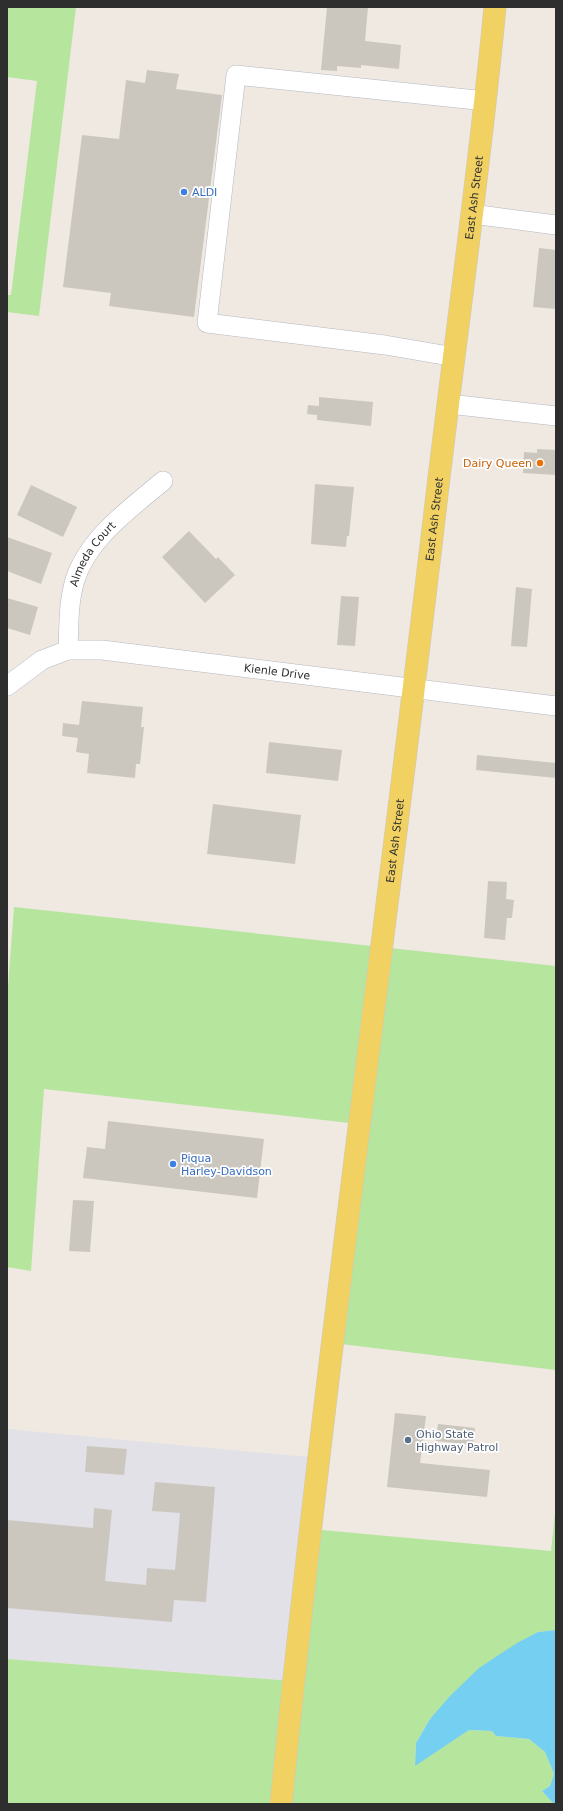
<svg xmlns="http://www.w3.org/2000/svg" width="563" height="1811" font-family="'DejaVu Sans',sans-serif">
  <rect width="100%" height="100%" fill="#efe9e1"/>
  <path fill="#e3e1e8" d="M7 1429 319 1458 294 1681 7 1659Z"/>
  <g fill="#b6e59e">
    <path d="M7 7H76L39 316 7 312V295H11L37 81 7 77Z"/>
    <path d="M14 907 556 966V1370L333 1343 359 1124 44 1089 31 1271 7 1267V1000Z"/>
    <path d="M556 1503V1630L538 1632 430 1719 416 1743 415 1765 469 1730 492 1731 496 1736 529 1739 545 1752 554 1774 550 1786 542 1791 554 1804H7V1659L293 1681 311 1529 551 1551Z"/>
  </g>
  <path fill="#75cff0" d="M556 1630V1804H554L542 1791 550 1786 554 1774 545 1752 529 1739 496 1736 492 1731 469 1730 415 1766 416 1743 430 1719 450 1696 479 1668 517 1643 538 1632Z"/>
  <g fill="#cbc7bf">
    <path d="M327 7H368L365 41 401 45 399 69 361 65V68L337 66V71L321 70Z"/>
    <path d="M147 70 179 74 176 89 222 95 194 317 109 306 111 293 63 287 82 135 119 139 126 80 145 83Z"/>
    <path d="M539 248 556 250V309L533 307Z"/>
    <path d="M319 397 373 402 371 426 317 420V415L307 414 308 405 319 406Z"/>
    <path d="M537 449 556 450V475L523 473 524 452 537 453Z"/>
    <path d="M315 484 354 487 349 536H347L346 547 311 544Z"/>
    <path d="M31 485 77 507 63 537 17 515Z"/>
    <path d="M189 531 216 559 218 557 235 575 205 603 162 557Z"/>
    <path d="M7 537 52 553 41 584 7 571Z"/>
    <path d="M516 587 532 589 527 647 511 646Z"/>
    <path d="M341 596 359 597 355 646 337 645Z"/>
    <path d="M7 598 38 607 30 635 7 628Z"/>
    <path d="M82 701 143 707 141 727H144L140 764H136L135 778 87 773 89 754 76 752 78 738 62 736 63 723 79 725Z"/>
    <path d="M269 742 342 750 338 781 266 773Z"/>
    <path d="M477 755 556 763V778L476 770Z"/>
    <path d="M213 804 301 815 295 864 207 854Z"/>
    <path d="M488 881 507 882 506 899 514 900 512 918H507L505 940 484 938Z"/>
    <path d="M108 1121 264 1139 257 1198 83 1178 87 1147 105 1149Z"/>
    <path d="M73 1200 94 1201 90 1252 69 1251Z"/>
    <path d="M395 1413 426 1416 420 1463 490 1470 487 1497 387 1487Z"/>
    <path d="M438 1424 475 1428 473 1445 436 1441Z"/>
    <path d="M87 1446 127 1449 124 1475 85 1472Z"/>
    <path d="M155 1482 215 1487 206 1602 174 1600 172 1622 7 1608V1520L93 1528 94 1508 112 1510 105 1581 146 1585 147 1568 175 1570 180 1513 152 1511Z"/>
  </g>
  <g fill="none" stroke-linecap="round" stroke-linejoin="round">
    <g stroke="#b4b7c1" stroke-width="20">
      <g id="minor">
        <path d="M472 214 556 225"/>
        <path d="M455 357 385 345 207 323 236 75 486 101"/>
        <path d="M449 404 556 416"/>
        <path id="s1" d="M68 650C69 627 68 603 75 580 88 538 130 509 163 481"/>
        <path id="s2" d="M7 686 42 660 68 650H102L556 706"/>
      </g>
    </g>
    <g stroke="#c9c9c9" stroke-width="23">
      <g id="major">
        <path id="s3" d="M281 1804C325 1364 387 925 438 486 457 326 480 167 495 7"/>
      </g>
    </g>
    <use href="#minor" stroke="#fff" stroke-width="19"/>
    <use href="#major" stroke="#f2d163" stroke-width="22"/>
  </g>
  <g fill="#3f7fe0" stroke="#fff" stroke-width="1.5">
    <circle cx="184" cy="192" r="4"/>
    <circle cx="173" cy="1164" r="4"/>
  </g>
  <circle fill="#e8710a" stroke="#fff" stroke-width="1.5" cx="540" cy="463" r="4"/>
  <circle fill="#5c6f8a" stroke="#fff" stroke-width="1.5" cx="408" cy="1440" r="4"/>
  <g text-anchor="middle" stroke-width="3.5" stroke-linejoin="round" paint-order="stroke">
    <g font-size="11" fill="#366cbe" stroke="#fff" text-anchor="start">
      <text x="192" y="196">ALDI</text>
      <text x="181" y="1162">Piqua<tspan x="181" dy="13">Harley-Davidson</tspan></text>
    </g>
    <g font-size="11" fill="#2e2e2e" stroke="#fff">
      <text dy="4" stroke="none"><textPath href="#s3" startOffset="1618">East Ash Street</textPath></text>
      <text dy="4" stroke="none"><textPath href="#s3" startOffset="1294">East Ash Street</textPath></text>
      <text dy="4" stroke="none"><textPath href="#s1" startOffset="102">Almeda Court</textPath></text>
      <text dy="4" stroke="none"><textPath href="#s2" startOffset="282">Kienle Drive</textPath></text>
      <text dy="4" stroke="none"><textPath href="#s3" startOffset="970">East Ash Street</textPath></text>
    </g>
    <g font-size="11" fill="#c56008" stroke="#fff" text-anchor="end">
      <text x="532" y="467">Dairy Queen</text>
    </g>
    <g font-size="11" fill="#4e5e75" stroke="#fff" text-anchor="start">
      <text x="416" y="1438">Ohio State<tspan x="416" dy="13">Highway Patrol</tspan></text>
    </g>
  </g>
  <rect width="563" height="1811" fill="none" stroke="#2e2e2e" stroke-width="16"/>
</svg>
